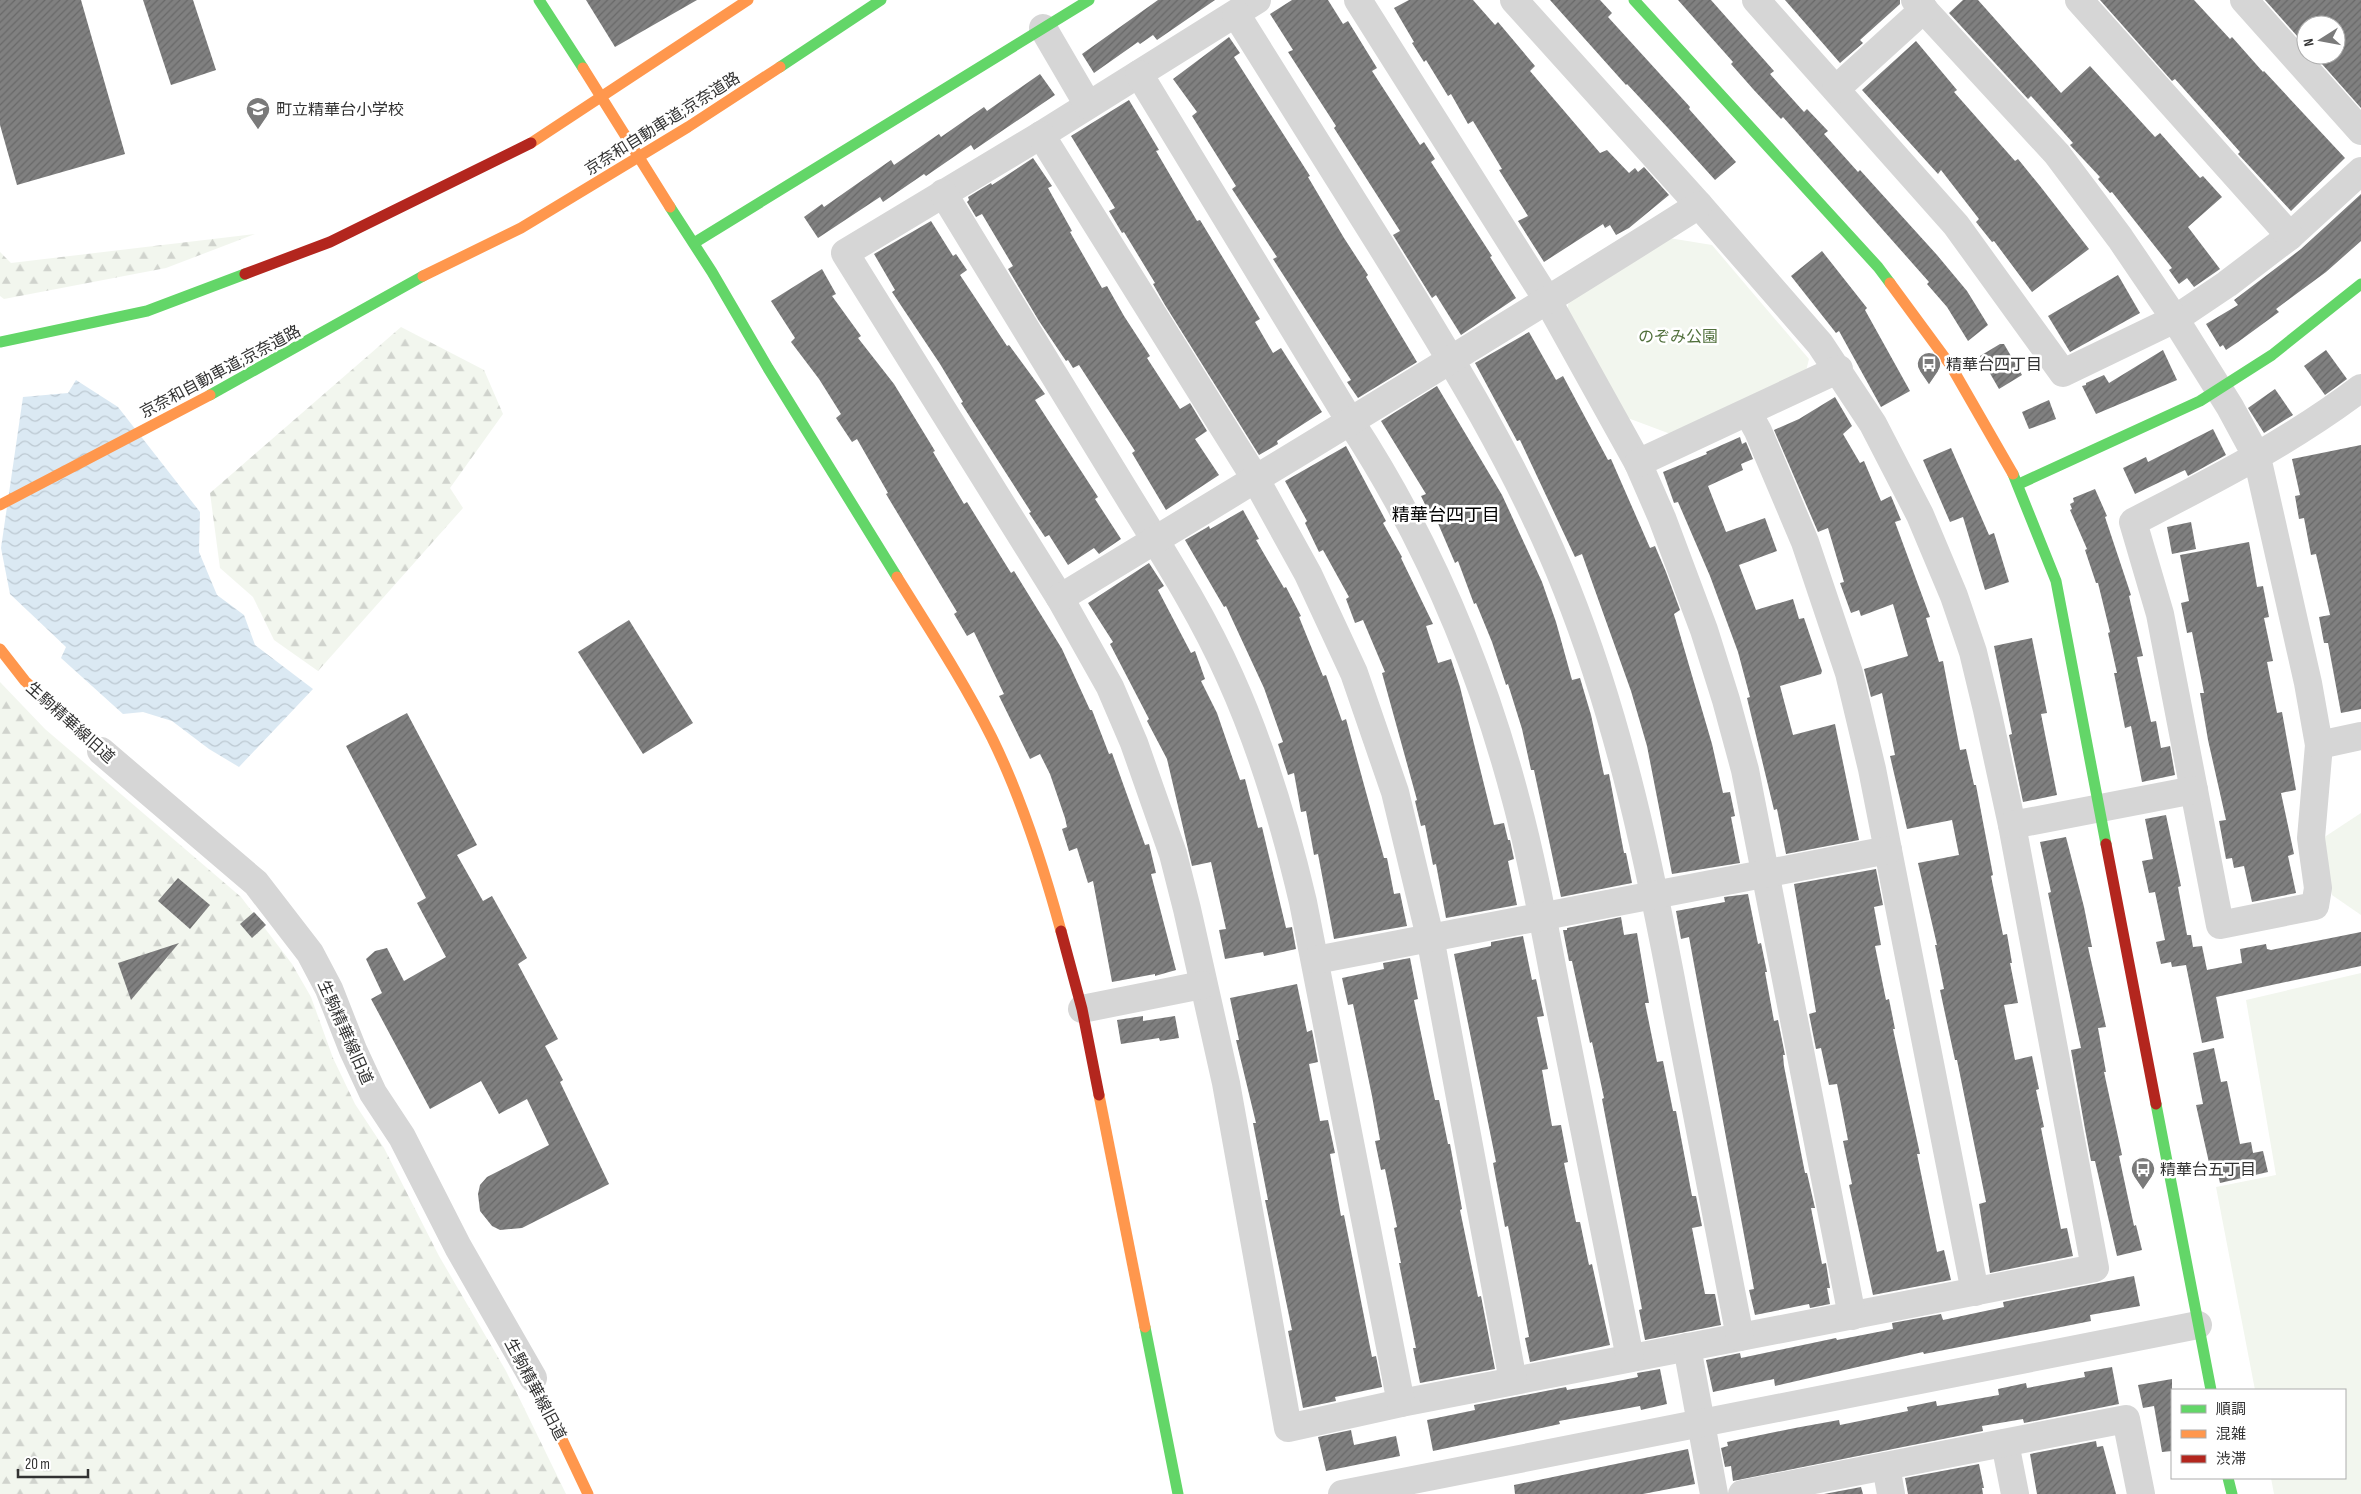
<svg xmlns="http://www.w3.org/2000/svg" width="2361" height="1494" font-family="'Sofia Sans Condensed','Noto Sans JP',sans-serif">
  <defs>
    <pattern id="forest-firs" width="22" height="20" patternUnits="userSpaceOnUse" patternTransform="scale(1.25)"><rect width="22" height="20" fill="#f2f6ee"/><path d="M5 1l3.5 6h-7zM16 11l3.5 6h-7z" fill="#d0d3cd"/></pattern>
    <pattern id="water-waves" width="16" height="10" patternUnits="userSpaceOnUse" patternTransform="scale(1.25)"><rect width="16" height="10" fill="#dbe9f3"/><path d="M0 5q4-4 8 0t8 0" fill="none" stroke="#bcc8d1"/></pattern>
    <pattern id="building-hatch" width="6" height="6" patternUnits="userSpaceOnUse" patternTransform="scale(1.25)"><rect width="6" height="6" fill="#808080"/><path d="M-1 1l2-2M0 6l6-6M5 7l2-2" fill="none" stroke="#696969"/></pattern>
  </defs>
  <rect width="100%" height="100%" fill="#fff"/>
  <g fill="url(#forest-firs)">
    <path d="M255 234 166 268 4 299 0 296V252L11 263Z"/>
    <path d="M401 327 484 370 503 414 450 488 463 508 318 671 274 640 253 597 220 568 210 493Z"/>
    <path d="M0 682 45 729 241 897 292 964 311 997 333 1058 355 1104 384 1148 439 1256 506 1371 566 1494H0Z"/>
  </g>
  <g fill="#f2f6ee">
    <path d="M1669 238 1712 245 1809 359 1805 375 1676 436 1625 417 1567 311 1569 301Z"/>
    <path d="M2361 813V915L2332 895 2323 838Z"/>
    <path d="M2361 973V1494H2274L2271 1478H2345V1390H2255L2216 1187 2276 1175 2246 1000Z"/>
  </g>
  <path fill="url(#water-waves)" d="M76 380 118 407 200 512 199 552 217 595 244 615 255 645 313 689 239 767 209 749 172 721 143 712 123 714 61 658 66 647 10 594 1 548 23 397 68 393Z"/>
  <g fill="url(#building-hatch)">
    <path d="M0 0H81L125 154 17 185 0 125Z"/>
    <path d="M143 0H193L216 70 171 85Z"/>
    <path d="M586 0H697L615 47Z"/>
    <path d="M1158 0H1215L1157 40 1153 35 1140 44 1138 42 1094 73 1082 54Z"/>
    <path d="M1292 0H1328L1343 24 1348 21 1377 68 1372 71 1420 145 1424 142 1435 159 1431 162 1492 256 1490 257 1516 298 1461 335 1436 295 1432 298 1393 235 1400 231 1334 128 1336 126 1288 52 1293 50 1270 14Z"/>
    <path d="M1409 0H1473L1495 25 1498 22 1514 41 1535 66 1530 71 1600 153 1607 150 1629 173 1635 168 1638 172 1644 167 1669 195 1629 228 1616 235 1610 225 1605 228 1603 224 1544 262 1518 221 1528 216 1499 170 1502 169 1473 121 1468 124 1451 94 1448 96 1426 60 1424 62 1412 43 1414 42 1394 8Z"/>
    <path d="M1550 0H1600L1612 13 1608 17 1690 107 1689 109 1736 162 1715 180 1668 128 1627 84 1626 85Z"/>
    <path d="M1678 0H1711L1774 71 1770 74 1804 112 1807 109 1828 131 1824 134 1858 172 1860 170 1937 255 1967 291 1988 325 1968 341 1947 307 1927 284 1929 282 1783 117 1781 119 1753 89 1731 64 1733 62Z"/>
    <path d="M1785 0H1900V4L1860 40 1863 43 1840 63Z"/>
    <path d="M1963 0H1978L2061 93 2090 66 2155 137 2160 133 2200 178 2203 176 2222 197 2188 227 2220 269 2194 287 2187 278 2179 284 2169 270 2172 268 2112 192 2110 193 2098 179 2100 177 2070 145 2073 143 2031 96 2028 99 1949 13Z"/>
    <path d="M2100 0H2194L2230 39 2232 37 2263 72 2264 71 2345 158 2291 211 2238 154 2240 152 2175 79 2172 81Z"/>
    <path d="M2265 0H2361V108L2314 55H2336V25H2306V46Z"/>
    <path d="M1229 37 1240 53 1234 57 1310 176 1308 177 1344 238 1368 275 1366 277 1417 362 1358 398 1347 382 1351 380 1273 259 1277 257 1232 189 1236 186 1192 116 1197 112 1173 79Z"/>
    <path d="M1916 41 1957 90 1954 92 2015 161 2018 159 2040 186 2089 249 2032 292 1994 241 1992 242 1976 222 1979 219 1941 170 1938 174 1862 90Z"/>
    <path d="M1040 74 1055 95 974 150 971 145 926 176 924 174 883 202 880 197 818 238 804 217 822 204 824 207 891 160 894 165 939 134 941 137 984 107 987 111Z"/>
    <path d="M1129 100 1159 150 1156 151 1197 221 1200 220 1260 319 1255 322 1273 353 1281 348 1322 412 1277 441 1278 444 1259 455 1165 305 1153 284 1155 283 1124 232 1122 233 1109 211 1115 208 1071 136Z"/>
    <path d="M1033 158 1052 186 1048 188 1072 231 1070 232 1102 288 1107 286 1124 316 1150 356 1147 358 1180 409 1190 403 1207 431 1195 439 1219 475 1166 510 1132 453 1135 451 1079 365 1073 368 1068 360 1066 361 1039 321 1008 269 1013 266 982 214 976 217 967 202 969 200 968 197 991 183 992 185Z"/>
    <path d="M2361 194V241L2326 272 2276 309 2279 312 2238 342 2226 350 2223 345 2220 347 2206 324 2238 305 2234 300 2301 249Z"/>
    <path d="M931 221 953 256 956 254 967 270 960 275 972 293 1007 346 1009 345 1045 394 1035 400 1098 497 1095 499 1121 539 1099 554 1094 548 1068 565 1049 535 1045 537 1029 513 1031 512 961 403 963 402 940 364 892 292 895 290 874 254Z"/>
    <path d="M1822 251 1867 308 1865 310 1910 391 1881 407 1839 331 1836 333 1791 276Z"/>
    <path d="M822 269 836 294 832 296 861 336 858 338 894 384 935 451 933 452 964 504 967 502 1011 573 1014 571 1062 649 1090 710H1092L1109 754 1112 753 1145 845 1149 844 1156 873 1151 874 1176 970 1155 976V974L1112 982 1093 881 1088 883 1077 848 1069 851 1062 829 1067 827 1065 818 1050 774 1040 754 1030 759 999 696 1004 694 974 632 967 636 954 614 957 612 886 494 888 493 857 439 852 442 836 418 841 414 819 379 791 342 795 338 771 301Z"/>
    <path d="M2118 275 2140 313 2070 352 2048 316Z"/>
    <path d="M1529 332 1556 380 1563 376 1608 460 1611 459 1650 548 1655 546 1666 572 1680 610 1674 614 1712 744 1723 793 1730 792 1735 816 1731 817 1740 863 1672 874 1647 746 1631 691 1582 554 1575 557 1520 440 1517 441 1475 363Z"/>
    <path d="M2000 344H2004L2022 375 1999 389 1980 356Z"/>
    <path d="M2163 350 2177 380 2096 414 2082 386 2086 385V383L2104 375 2109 383Z"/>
    <path d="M2326 350 2347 379 2325 395 2304 366Z"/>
    <path d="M1437 386 1502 495 1542 582 1556 622 1572 680 1580 678 1591 715 1604 775 1609 774 1624 853H1626L1632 883 1561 897 1534 770H1531L1522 729 1508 684 1506 685 1492 642 1476 603 1474 604 1458 561 1455 563 1437 521 1434 523 1421 496 1426 494 1381 421Z"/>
    <path d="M2275 389 2293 415 2264 433 2248 408Z"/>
    <path d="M1835 397 1852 426 1843 434 1860 463 1864 461 1881 501 1891 496 1901 520 1895 522 1930 617 1926 618 1939 662 1943 661 1960 750 1966 749 1974 785H1976L1993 875 1991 876 2003 935 2007 934 2012 963H2010L2018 1003 2004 1005 2015 1060 2032 1056 2039 1089 2036 1090 2044 1127 2041 1128 2061 1229 2067 1228 2073 1256 1990 1273 1979 1204 1986 1202 1957 1060H1955L1940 990 1944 989 1935 945H1937L1918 863 1959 855 1952 820 1907 829 1890 756 1895 755 1882 693 1871 697 1864 669 1908 656 1893 604 1861 616 1859 610 1851 613 1840 583 1844 582 1828 528 1818 532 1774 430 1799 419Z"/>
    <path d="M2049 400 2056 419 2029 429 2022 412Z"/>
    <path d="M2213 429 2226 455 2188 476 2185 470 2135 494 2123 468 2146 457 2148 462Z"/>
    <path d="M1740 437 1742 444 1746 442 1753 459 1741 464 1743 470 1708 486 1726 532 1765 518 1777 551 1739 565 1756 610 1793 599 1799 619 1804 618 1822 671 1821 674 1780 686 1793 735 1835 724 1859 840 1786 854 1777 809 1774 810 1747 698 1750 697 1738 652 1710 576 1678 502 1674 503 1663 472 1707 454 1706 452Z"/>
    <path d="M2361 445V709L2341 713 2328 643H2324L2319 617 2330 615 2316 554 2311 555 2304 518 2299 519 2295 496 2300 495 2292 459Z"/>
    <path d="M1346 446 1386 521 1383 523 1402 557 1401 558 1433 624 1426 626 1438 663 1451 659 1460 687 1494 825 1504 823 1508 840H1510L1514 859 1508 861 1517 905 1446 918 1436 864 1433 865 1425 825 1421 826 1415 801 1417 800 1382 673 1385 672 1363 620 1355 623 1346 599 1349 597 1323 550 1319 552 1305 523 1307 521 1285 481Z"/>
    <path d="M1951 448 1989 535 1994 533 2009 582 1985 590 1963 517 1950 522 1923 460Z"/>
    <path d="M2095 489 2107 516 2105 517 2131 595 2129 596 2143 656 2137 657 2151 722 2156 721 2161 748 2170 746 2175 775 2142 782 2131 726 2125 728 2114 673H2117L2108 633 2110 632 2098 583H2096L2085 550 2087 549 2070 510 2072 509 2070 504 2074 502 2073 498Z"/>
    <path d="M1243 510 1259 539 1256 540 1284 588 1286 587 1301 616 1299 617 1323 676 1326 675 1342 721 1346 719 1384 858H1387L1394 894 1400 893 1407 926 1334 939 1318 854 1314 855 1306 811 1301 812 1294 773 1288 775 1278 744 1283 742 1264 688 1226 606 1224 607 1185 540 1206 528 1209 526 1210 529Z"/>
    <path d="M2191 522 2196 549 2172 554 2167 527Z"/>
    <path d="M2249 542 2257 587 2263 586 2269 617 2264 618 2273 661 2267 662 2277 713 2282 712 2296 790 2281 793 2294 854 2288 856 2296 893 2252 902 2244 866 2234 868 2232 858 2226 859 2219 821 2226 820 2208 740 2200 693H2204L2192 632 2187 633 2181 603 2189 601 2180 555Z"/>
    <path d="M1149 563 1164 586 1158 590 1191 653 1195 651 1205 679 1201 681 1217 713 1240 780 1245 779 1258 828 1262 827 1286 928 1292 927 1296 949 1264 956 1263 952 1225 959 1219 930 1226 929 1211 862 1192 866 1167 759 1147 721 1149 719 1110 644 1113 642 1088 603Z"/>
    <path d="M629 620 693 723 643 754 578 652Z"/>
    <path d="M2032 638 2047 713 2041 714 2057 795 2023 802 2009 735 2012 734 1994 646Z"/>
    <path d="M407 713 477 845 457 855 483 901 492 896 527 958 518 964 558 1039 545 1046 563 1080 560 1082 609 1184 522 1228 500 1230 492 1226 480 1211 478 1194 480 1185 487 1177 549 1145 527 1099 499 1114 481 1081 430 1109 371 999 382 993 366 959 375 951 387 948 404 981 446 957 417 903 426 898 346 746Z"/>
    <path d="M2166 815 2181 886 2178 887 2187 935H2191L2193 947 2202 946 2207 970 2242 963 2240 949 2266 944 2267 949 2271 950 2361 932V966L2216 997 2224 1038 2202 1043 2186 965 2172 967 2171 962 2161 964 2156 942 2165 940 2155 892 2149 893 2142 861 2153 859 2145 819Z"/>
    <path d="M2066 837 2084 907 2092 947H2088L2106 1027 2098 1028 2106 1072H2104L2122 1155 2119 1156 2134 1226 2136 1225 2142 1250 2117 1256 2095 1161H2091L2085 1129 2071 1050 2081 1048 2048 893 2051 892 2040 842Z"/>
    <path d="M1876 869 1883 905 1874 907 1881 945 1875 946 1886 1000 1889 999 1895 1029H1893L1920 1154H1917L1937 1252 1944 1250 1951 1280 1873 1295 1849 1185 1852 1184 1843 1141 1848 1140 1837 1084 1829 1085 1821 1048 1816 1049 1809 1014 1816 1012 1794 884Z"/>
    <path d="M178 878 210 905 190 929 158 901Z"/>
    <path d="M1748 894 1758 944 1761 943 1767 972H1765L1774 1021 1778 1020 1785 1055H1783L1784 1066 1805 1173H1807L1815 1208H1811L1822 1264 1826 1263 1830 1288H1827L1830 1304 1810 1308 1809 1304 1755 1315 1749 1290 1754 1289 1689 937 1681 939 1676 911 1725 902 1724 897Z"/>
    <path d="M254 912 266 925 252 938 240 924Z"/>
    <path d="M1621 917 1624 935 1637 933 1649 1003H1645L1657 1062 1663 1061 1673 1111H1676L1692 1196H1696L1702 1226 1692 1228 1705 1294H1715L1721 1325 1645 1340 1639 1310 1642 1309 1602 1099 1604 1098 1592 1042 1590 1043 1572 961H1569L1563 930H1567V928Z"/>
    <path d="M1523 936 1532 980 1536 979 1544 1016 1537 1017 1548 1069 1542 1070 1552 1126 1561 1125 1568 1162 1564 1163 1576 1222H1580L1589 1265 1592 1264 1610 1345 1530 1362 1525 1338 1529 1337 1519 1284 1508 1226 1505 1227 1493 1163 1496 1162 1454 954 1491 946V942Z"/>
    <path d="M179 943 131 1000 118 963Z"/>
    <path d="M1410 958 1418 999 1414 1000 1435 1100H1439L1448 1144H1450L1462 1209 1460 1210 1478 1297 1481 1296 1495 1369 1420 1383 1413 1348H1416L1399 1263H1401L1394 1228 1397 1227 1385 1169 1381 1170 1375 1141 1380 1140 1372 1096 1353 1004 1348 1005 1342 978 1384 969 1383 963Z"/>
    <path d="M1297 984 1307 1032 1312 1030 1318 1062 1309 1064 1320 1121 1328 1120 1335 1153 1330 1154 1341 1216 1344 1215 1372 1357 1376 1356 1382 1387 1335 1397 1336 1401 1303 1408 1288 1331 1292 1330 1265 1200H1268L1253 1123H1256L1236 1040H1239L1230 998Z"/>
    <path d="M1143 1016V1021L1175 1016 1179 1038 1160 1041 1159 1038 1121 1044 1117 1020Z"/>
    <path d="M2214 1048 2221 1082 2227 1081 2240 1144 2251 1142 2253 1153 2263 1151 2268 1172 2220 1183 2216 1166 2210 1167 2196 1105 2203 1104 2193 1053Z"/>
    <path d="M2134 1276 2140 1306 2090 1315 2091 1321 1924 1354 1923 1352 1775 1386 1774 1379 1713 1392 1706 1360 1740 1353 1741 1358 1836 1338 1837 1340 1893 1329 1892 1323 1941 1314 1943 1320 2004 1307 2003 1302Z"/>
    <path d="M2112 1367 2119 1404 2024 1423 2023 1419 1982 1426 1983 1431 1733 1481 1731 1466 1725 1467 1721 1448 1728 1446 1727 1442 1795 1428 1839 1420 1840 1425 1908 1411 1907 1407 1936 1401 1937 1406 1999 1395 1998 1389 2026 1383 2027 1388 2085 1377 2084 1372Z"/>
    <path d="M1660 1369 1667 1404 1641 1410 1640 1406 1559 1421 1560 1424 1433 1451 1427 1420 1475 1410 1474 1405 1566 1387 1567 1390 1608 1383 1638 1377 1637 1373Z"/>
    <path d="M2172 1379V1451L2162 1452 2154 1406 2143 1408 2138 1385Z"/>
    <path d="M1351 1430 1354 1445 1396 1436 1400 1456 1326 1471 1318 1437Z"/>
    <path d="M2096 1441 2097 1447 2103 1446 2116 1494H2037L2030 1454Z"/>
    <path d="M1688 1449 1695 1484 1643 1494H1515L1514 1485Z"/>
    <path d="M1979 1464 1984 1488H1982L1983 1494H1908L1905 1478Z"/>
    <path d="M1861 1487 1863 1494H1824Z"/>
  </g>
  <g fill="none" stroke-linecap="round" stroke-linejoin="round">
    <g stroke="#d6d6d6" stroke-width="28">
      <path d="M1257 0 1041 135 845 253 1060 598 1110 687 1134 743 1173 854 1187 909 1226 1083 1288 1428 1401 1403 2095 1268 2012 825 1987 710 1973 652 1954 596 1920 515 1873 424 1820 344 1699 205 1514 0"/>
      <path d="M1358 0 1548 301 1638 463 1662 518 1704 630 1726 700 1745 770 1852 1316"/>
      <path d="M1756 0 1956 225 2063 373 2175 319 2227 284 2290 236 2361 171"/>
      <path d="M1915 0 2057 154 2120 238 2175 319 2230 407 2257 457 2308 683 2319 745 2311 838 2318 888 2315 906 2220 925 2160 614 2133 522C2212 481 2290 442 2361 388"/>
      <path d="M2079 0 2290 236"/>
      <path d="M2244 0 2361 131"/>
      <path d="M1236 14C1286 93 1335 173 1385 252 1452 360 1519 469 1566 587 1621 725 1650 866 1677 1011 1698 1120 1719 1228 1740 1337"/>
      <path d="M1043 28 1088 105"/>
      <path d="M1139 74 1350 421C1426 537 1481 667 1516 800 1536 874 1548 949 1563 1023 1585 1135 1608 1246 1630 1358"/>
      <path d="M1836 89 1924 9"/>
      <path d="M1041 135 1255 478 1308 574 1354 673 1395 792 1430 937 1513 1381"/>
      <path d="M943 193C1001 288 1059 383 1117 478 1157 544 1199 607 1230 677 1263 750 1285 825 1303 902L1401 1403"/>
      <path d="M1748 413 1758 431 1805 542 1849 673 1872 769 1975 1292"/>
      <path d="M1638 463 1839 369"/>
      <path d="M1060 598C1273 468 1488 339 1699 205"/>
      <path d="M2319 745 2361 736"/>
      <path d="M101 751 256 883 310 953 329 989 353 1050 373 1093 402 1137 458 1247 533 1378"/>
      <path d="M2012 825 2194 790"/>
      <path d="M1316 960 1888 850"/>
      <path d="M1082 1009 1202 985"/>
      <path d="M1687 1347 1714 1494"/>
      <path d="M2005 1443 2015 1494"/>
      <path d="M1886 1466 1891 1494"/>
      <path d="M1342 1494 2198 1325"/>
      <path d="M1742 1494 2126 1419 2141 1494"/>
    </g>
    <g stroke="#63d668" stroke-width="11">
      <path d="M539 0 583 68"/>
      <path d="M1634 0 1878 267 1890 283"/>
      <path d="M780 67 881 0"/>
      <path d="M670 207 712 272 768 368 897 577"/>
      <path d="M694 243 1089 0"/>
      <path d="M0 342 147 311 245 274"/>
      <path d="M210 395 423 276"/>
      <path d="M2013 474 2056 581 2106 844"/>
      <path d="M2019 484 2200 401 2272 355 2361 284"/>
      <path d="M2156 1104 2211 1390"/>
      <path d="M1145 1327 1178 1494"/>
      <path d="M2228 1478 2232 1494"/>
    </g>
    <g stroke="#ff974d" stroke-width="11">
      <path d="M531 143 748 0"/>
      <path d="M423 276 521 228 688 127 780 67"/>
      <path d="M1890 283 1951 366 2013 474"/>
      <path d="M0 505 210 395"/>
      <path d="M897 577C930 630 964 682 992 738 1022 799 1043 865 1061 931"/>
      <path d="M0 649 25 681 101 751"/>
      <path d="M1099 1095 1145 1327"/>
      <path d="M533 1378 588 1494"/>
    </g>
    <g stroke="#b3261e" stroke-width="11">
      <path d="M245 274 330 242 531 143"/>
      <path d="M2106 844 2156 1104"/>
      <path d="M1061 931 1082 1009 1099 1095"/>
    </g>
    <path stroke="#ff974d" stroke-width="11" d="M583 68 670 207"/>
  </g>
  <defs>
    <g id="school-pin" transform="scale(1.25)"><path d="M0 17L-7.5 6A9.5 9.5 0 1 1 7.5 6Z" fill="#7a7a7a" stroke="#fff"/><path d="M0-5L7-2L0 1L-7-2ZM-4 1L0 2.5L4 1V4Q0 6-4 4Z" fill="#fff"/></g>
    <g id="bus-pin" transform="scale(1.25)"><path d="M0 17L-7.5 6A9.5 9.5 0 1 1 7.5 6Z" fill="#7a7a7a" stroke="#fff"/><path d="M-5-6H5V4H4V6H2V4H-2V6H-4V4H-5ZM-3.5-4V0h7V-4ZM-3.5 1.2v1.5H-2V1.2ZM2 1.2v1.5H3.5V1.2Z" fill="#fff"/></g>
  </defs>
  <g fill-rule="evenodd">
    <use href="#school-pin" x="258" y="109"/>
    <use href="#bus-pin" x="1929" y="364"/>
    <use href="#bus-pin" x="2143" y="1169"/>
  </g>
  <g text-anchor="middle" stroke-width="5" stroke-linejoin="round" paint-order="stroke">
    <g font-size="16" fill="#323232" stroke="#fff" text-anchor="start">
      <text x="276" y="115">町立精華台小学校</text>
      <text x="1946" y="370">精華台四丁目</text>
      <text x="2160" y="1175">精華台五丁目</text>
    </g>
    <g font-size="16" fill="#323232" stroke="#fff">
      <text transform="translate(662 123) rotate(-32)" y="6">京奈和自動車道;京奈道路</text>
      <text transform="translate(220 371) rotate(-28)" y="6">京奈和自動車道;京奈道路</text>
      <text transform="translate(71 722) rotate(42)" y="6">生駒精華線旧道</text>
      <text transform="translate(346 1032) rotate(66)" y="6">生駒精華線旧道</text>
      <text transform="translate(536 1389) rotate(62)" y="6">生駒精華線旧道</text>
    </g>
    <g font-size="16" fill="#51703c" stroke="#fff">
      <text x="1678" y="342">のぞみ公園</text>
    </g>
    <g font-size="18" fill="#000" stroke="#fff">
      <text x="1446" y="521">精華台四丁目</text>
    </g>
  </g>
  <rect x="2171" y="1389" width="175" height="90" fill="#ffffff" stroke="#adadad"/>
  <rect x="2181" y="1405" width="25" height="8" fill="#63d668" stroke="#adadad"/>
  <text x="2216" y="1414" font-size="15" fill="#323232">順調</text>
  <rect x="2181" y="1430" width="25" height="8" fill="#ff974d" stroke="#adadad"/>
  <text x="2216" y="1439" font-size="15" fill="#323232">混雑</text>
  <rect x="2181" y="1455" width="25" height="8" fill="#b3261e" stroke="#adadad"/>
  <text x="2216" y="1464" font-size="15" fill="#323232">渋滞</text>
  <g transform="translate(2321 40) rotate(259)"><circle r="24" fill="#ffffff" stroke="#adadad"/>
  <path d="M0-4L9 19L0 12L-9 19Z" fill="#7a7a7a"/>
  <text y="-8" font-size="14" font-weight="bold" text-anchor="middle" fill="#323232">N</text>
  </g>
  <path d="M18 1469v8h70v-8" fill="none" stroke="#323232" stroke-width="2.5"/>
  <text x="25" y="1469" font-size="15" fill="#323232" stroke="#ffffff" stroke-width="4" paint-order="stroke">20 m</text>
</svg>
